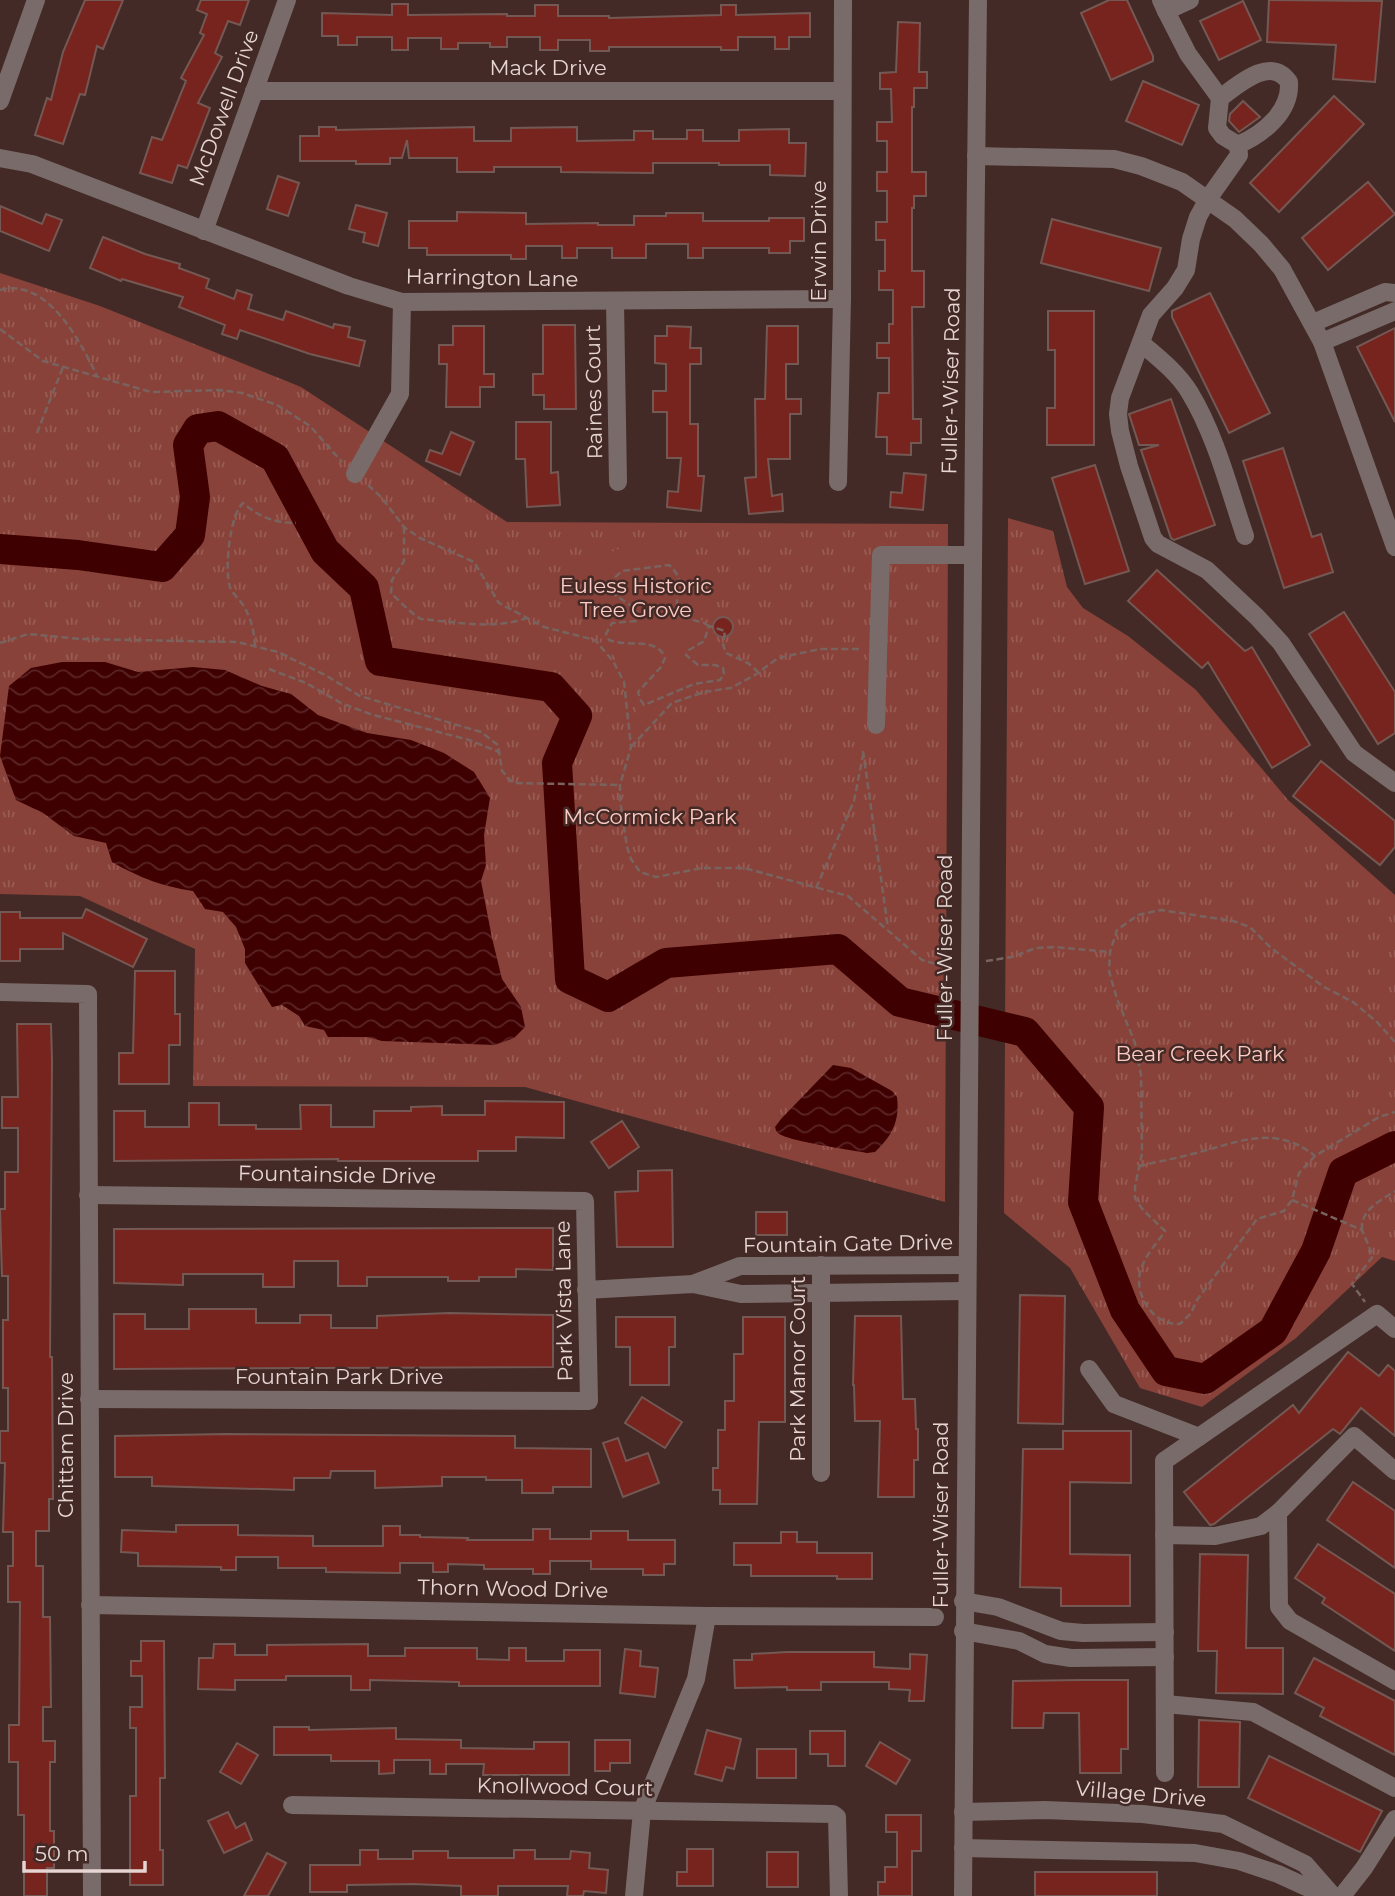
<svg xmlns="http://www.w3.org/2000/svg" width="1395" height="1896" font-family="Montserrat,sans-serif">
  <defs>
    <pattern id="grass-tufts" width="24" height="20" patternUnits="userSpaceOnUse" patternTransform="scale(1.75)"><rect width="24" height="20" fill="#884239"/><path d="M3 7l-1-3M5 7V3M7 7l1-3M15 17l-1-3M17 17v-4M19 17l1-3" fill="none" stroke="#995c55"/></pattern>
    <pattern id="water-waves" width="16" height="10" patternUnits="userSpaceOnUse" patternTransform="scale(1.75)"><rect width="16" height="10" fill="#3e0001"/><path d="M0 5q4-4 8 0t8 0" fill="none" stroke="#5a2425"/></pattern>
  </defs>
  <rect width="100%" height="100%" fill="#432a26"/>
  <g fill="url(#grass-tufts)">
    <path d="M0 273 100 306 301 387 507 522 948 524 945 1202 525 1087 193 1086 195 949 80 896 0 894Z"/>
    <path d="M1008 518 1053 531 1067 587 1083 608 1128 636 1196 690 1288 800 1395 895V1261L1382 1257 1296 1338 1202 1407 1140 1388 1070 1268 1004 1213Z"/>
  </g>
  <path fill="#884239" d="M630 545 686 546 705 565 687 586 692 608 714 636 730 661 746 672 722 687 693 691 665 701 638 731 634 696 622 667 585 616 581 563Z"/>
  <g fill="url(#water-waves)">
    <path d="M62 662H105L138 672 193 667 225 670 262 686 291 694 318 715 367 733 411 740 444 753 474 772 490 798 484 835 486 865 481 881 492 938 502 979 521 1007 525 1027 514 1038 495 1045 382 1041 367 1037H328L324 1030 305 1026 299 1016 282 1005 272 1007 245 963V949L236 927 223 912 205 909 193 891C160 886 141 878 112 862L106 843 74 836 43 813 16 800 0 756 9 686 31 668Z"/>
    <path d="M833 1065 851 1068 892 1091 897 1097C900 1121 892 1136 875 1152L867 1153C853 1150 783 1141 777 1132 775 1130 776 1128 775 1127L781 1119Z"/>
  </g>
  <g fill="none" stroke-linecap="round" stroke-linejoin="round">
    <path stroke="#3e0001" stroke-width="30" d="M0 549 78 555 162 567 190 535 195 497 188 445 198 429 218 426 275 458 325 551 364 588 380 661 551 687 577 716 557 763 570 979 608 997 666 963 838 949 900 1002 1025 1032 1089 1107 1083 1202 1125 1310 1166 1371 1205 1379 1273 1331 1316 1251 1343 1172 1395 1146"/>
  </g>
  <g fill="#76241d" stroke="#745853" stroke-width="2">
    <path d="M85 0H123L103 49 97 46 85 95 80 94 63 144 35 135 47 98 51 100 63 52Z"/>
    <path d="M201 0H249L240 25 228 21 215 53 222 57 198 103 210 108 187 168 178 165 172 183 140 173 152 137 162 140 186 81 181 78 204 35 200 33 207 14 197 10Z"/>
    <path d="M1109 0H1127L1153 56V61L1111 80 1081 13Z"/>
    <path d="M1269 0 1382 1 1375 82 1333 79 1336 45 1267 42Z"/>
    <path d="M1243 1 1261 40 1219 60 1200 21Z"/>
    <path d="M392 4H408V15L507 14V16H535V5H558V16H609V18L721 15V5H736V15L810 13V37H789V49H775V37H738V50H721V47H609V51H590V40H558V50H540V37H507V47H490V43H458V49H441V38H408V50H392V37H357V45H338V36H322V13L392 15Z"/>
    <path d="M898 22 920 23 919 72H927V88H914V107H912V172H926V196H914V208H912V271H924V307H912L913 419H921V443H911V455L887 454V437H876L878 393H889V358H877V343H889V324H893V290H879V271H885V240H876V222H887V191H877V172H887V141H877V122H892L891 89H880V73L896 72Z"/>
    <path d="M1143 81 1199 105 1182 145 1126 121Z"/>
    <path d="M1334 96 1364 124 1279 212 1250 183Z"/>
    <path d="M1243 101 1260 117 1239 132 1229 121 1230 114Z"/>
    <path d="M319 127H336V130L474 127V141H511V128L577 127V141L634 140V131H653V139H687V130H703V141H739V130L789 129V143H806L805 176 770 175V165H719V163H653V173L561 172V167H494V172H457V158H409L407 140 402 158H390V164H356V161H300V136H319Z"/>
    <path d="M278 176 299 183 288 216 267 209Z"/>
    <path d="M1368 182 1395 214 1328 270 1302 238Z"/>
    <path d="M356 205 387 213 378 246 363 242 365 233 349 229Z"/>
    <path d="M0 206 42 224 46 214 62 220 49 251 0 231Z"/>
    <path d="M457 212 526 213V224L598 223V225H634V216H666V213H703V221H769V218H804V241H790V253H769V248H703V258H688V244H646V258H612V248H577V258H562V246H526V259H511V255H427V248H409V221H457Z"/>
    <path d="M1052 219 1161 248 1149 291 1041 263Z"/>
    <path d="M103 237 145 254 180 264 179 268 209 279 206 288 234 299 237 290 252 295 248 309 283 320 286 311 333 328 334 324 350 327 348 337 365 341 359 366 310 354 240 330 237 339 222 334 225 325 179 307 183 297 122 279 121 281 90 268Z"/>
    <path d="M1210 293 1270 413 1229 433 1172 317V311Z"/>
    <path d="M1048 311H1094V445H1047V408H1055V350H1048Z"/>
    <path d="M543 325H575L576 409H544V395H533V374H543Z"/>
    <path d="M453 326H484V374H494V387H480V407H446L447 364H439V345H453Z"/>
    <path d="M667 326 691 327 690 348H701V364H690V424H698V476H704L701 511 667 507 668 491 678 492 681 458H667V412H653V391H666V364L655 363V336H667Z"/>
    <path d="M767 326H798V364H786V399H801V414H790V459H768L772 496 782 494 783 511 749 514 745 478 756 477 755 399H765Z"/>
    <path d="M1395 328V422L1357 347Z"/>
    <path d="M1171 399 1215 525 1174 540 1171 538 1141 450 1159 445H1139L1129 414Z"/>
    <path d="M516 422H551V473L558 472 560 505 527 507 525 459H516Z"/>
    <path d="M451 432 474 442 460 475 426 461 430 450 442 454Z"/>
    <path d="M1283 448 1312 537 1321 534 1333 572 1284 588 1243 461Z"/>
    <path d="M1095 465 1129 571 1085 584 1052 478Z"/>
    <path d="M904 473 926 475 923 510 890 507 891 492 902 493Z"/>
    <path d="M1157 570 1245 651 1252 647 1310 745 1272 768 1208 662 1202 668 1128 601Z"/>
    <path d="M1344 612 1395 692V733L1378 744 1309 634Z"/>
    <circle cx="723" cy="627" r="10"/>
    <path d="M1321 761 1395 821V847L1380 865 1293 796Z"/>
    <path d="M86 909 147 939 133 967 63 933V949H20V961H0V912H20V918H82Z"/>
    <path d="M135 971H175V1014H180V1045H169V1084H119V1053H133Z"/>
    <path d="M17 1024H51L52 1061 50 1357H52L53 1499H49V1531H36V1566H43V1617H50L51 1707H43V1741H55V1762H50V1831H54V1868H47V1896H24V1815H18V1762H9V1725H19L20 1602H8V1566H13V1532H3L5 1463H0V1431H8V1388H3V1320H8V1276H2L0 1209H5V1172H18V1128H2V1097H18Z"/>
    <path d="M485 1101 564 1102V1138L516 1137V1151H478V1161H338V1159L114 1161V1111H145V1127H189V1103H219V1125H256V1129H301L300 1105H331V1127H374V1111H411V1107L442 1106V1115H485Z"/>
    <path d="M622 1121 639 1147 609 1168 591 1142Z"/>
    <path d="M672 1170 673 1247H617L615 1192 638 1191V1171Z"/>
    <rect x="756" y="1212" width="31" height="23"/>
    <path d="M553 1228V1270L516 1269V1277H479V1281H448V1277H367V1286H338V1261H294V1287H263V1274H183V1285L114 1283V1229Z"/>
    <path d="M1020 1295 1065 1296 1063 1424 1018 1423Z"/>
    <path d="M189 1309H256V1323H300V1315H331V1328H377V1316L449 1313 553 1315V1367L114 1369V1314H145V1329H189Z"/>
    <path d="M855 1316H901L903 1399H915L916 1429H918V1460H914V1497H878L880 1421H855L854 1385H853Z"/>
    <path d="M616 1317H675V1347H669V1385H630V1347H616Z"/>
    <path d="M743 1317H785V1422H759L757 1504H720V1490H713V1468H718V1430H725V1401H734V1354H743Z"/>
    <path d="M1348 1352 1379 1376 1388 1365 1395 1371V1436L1361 1408 1340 1434 1333 1429 1214 1524 1210 1525 1184 1492 1293 1405 1299 1413Z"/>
    <path d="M642 1397 682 1422 665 1448 625 1423Z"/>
    <path d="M1063 1431H1131V1483L1070 1482V1554L1130 1555V1606H1061V1588L1020 1587 1023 1449H1063Z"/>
    <path d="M227 1434 515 1436V1448L591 1449V1487H553V1493H522V1480H486V1477H442V1486L375 1488V1471H331L330 1478H294V1490L152 1486V1477H115V1436Z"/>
    <path d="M618 1438 626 1461 648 1453 659 1483 623 1497 603 1443Z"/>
    <path d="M1353 1482 1395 1511V1568L1327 1520Z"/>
    <path d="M176 1525H238V1535L313 1536V1546H383V1526H400V1535H420V1537L468 1538 467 1540H533V1529H550V1539H591V1531H628V1540H675V1564H664V1575H643V1569H591V1561H550V1574H533V1569H484V1565L448 1564V1572H433V1563H400V1573L326 1572V1568H278V1557H236V1570H221V1567L138 1566V1553L121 1552 122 1530 176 1532Z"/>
    <path d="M781 1532H797V1542H817V1553H872V1579H837V1576H751V1565H734V1543H781Z"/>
    <path d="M1318 1544 1395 1594V1651L1322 1603 1325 1598 1295 1578Z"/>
    <path d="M1200 1554 1248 1555 1246 1648H1283V1694L1216 1693 1217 1651H1198Z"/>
    <path d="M141 1641H164L165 1778H160V1850H163V1885H130V1796H136V1728H130V1707H142V1676H131V1661H141Z"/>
    <path d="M214 1644H235V1655H267V1645L368 1644V1656H405V1648H477V1659L509 1660V1648H526V1661H564V1650H600V1686H459V1682L370 1680V1690H351V1676H286V1680H235V1690L198 1689 199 1658H213Z"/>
    <path d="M625 1649 641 1651 640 1666 658 1668 655 1697 620 1693Z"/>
    <path d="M787 1652H874V1667L910 1669V1654L927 1655 924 1701H909L910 1690 889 1689V1682H821V1690H787V1687L735 1688 734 1660H752V1654Z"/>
    <path d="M1314 1658 1395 1701V1755L1320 1716 1324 1708 1295 1693Z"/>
    <path d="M1079 1680H1128V1749H1121V1773H1080L1079 1713H1044L1043 1728H1012L1013 1681Z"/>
    <path d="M1199 1720 1240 1722 1239 1787H1198Z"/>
    <path d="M274 1727H309V1730L396 1728V1739L461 1740V1748L534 1749V1742H569V1775H483L484 1764H446V1774H430V1760H394V1773L379 1774V1761H331V1755H274Z"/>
    <path d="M707 1730 741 1739 734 1769 726 1767 722 1781 695 1774Z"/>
    <path d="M810 1731H845V1766H828V1754H810Z"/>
    <path d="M595 1740H630V1763H610V1771H595Z"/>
    <path d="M880 1742 910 1760 896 1784 866 1766Z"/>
    <path d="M237 1743 258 1755 241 1784 220 1772Z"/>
    <rect x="757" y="1749" width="39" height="29"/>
    <path d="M1269 1756 1382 1811 1360 1852 1248 1798Z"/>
    <path d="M228 1812 236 1828 245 1823 252 1840 224 1853 208 1821Z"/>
    <path d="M886 1815H921V1851H912V1896H878V1882H885V1867H897V1832H886Z"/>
    <path d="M687 1849H713V1886H677V1872H687Z"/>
    <path d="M360 1850H378V1859H413V1851H448V1858H514V1850H535V1859H570L571 1851 590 1853 589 1868 608 1870 606 1893 584 1891 583 1896H567L568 1886H498V1896H461V1886L413 1884 347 1885V1892H310V1865H360Z"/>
    <rect x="767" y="1852" width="31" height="35"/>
    <path d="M267 1853 286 1863 268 1896H244Z"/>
    <rect x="1035" y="1872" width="122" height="24"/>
  </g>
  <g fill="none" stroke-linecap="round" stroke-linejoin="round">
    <g stroke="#79635f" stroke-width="2.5" stroke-dasharray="7 3.5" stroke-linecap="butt">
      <path d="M0 290C47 277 81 342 97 376"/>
      <path d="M0 329 43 361 151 392 219 390 242 393 277 405 310 426 342 462"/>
      <path d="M37 433 63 367"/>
      <path d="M368 485 382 498 404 527 420 538 474 562 499 603 544 627 595 640 613 661 624 682 631 747 620 785V800L627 847 631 859 640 872 656 877 702 868H744L848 896 922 960 943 966 951 965"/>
      <path d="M404 527V561L392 580 391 593C399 601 412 614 421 619 456 622 493 630 527 618"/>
      <path d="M709 626 704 623 679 616C670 599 691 584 669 565L622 571 612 580 615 595 636 609V621L612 623 606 634 609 640C629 648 657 636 665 658L661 667 638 692 640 699 644 705 694 684 720 680 724 674 723 668 715 665H698L686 655 689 650 704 641 709 626 725 631 723 644 726 653 748 663 758 672"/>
      <path d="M0 643 28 634 81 639 237 642 278 652 325 675 360 696 481 732 498 745 502 771 513 783 620 785"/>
      <path d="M255 646C254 630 251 618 243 605 239 599 232 593 230 587 224 570 230 514 243 503 259 517 275 523 296 523"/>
      <path d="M269 669 306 683 341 703 370 714 469 740 499 752"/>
      <path d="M631 747 672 703 704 692 731 688 755 675 778 658 820 649H862"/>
      <path d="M863 751 888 928"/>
      <path d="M816 888 854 801 863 755"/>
      <path d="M986 961 1012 957 1036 948 1054 947 1110 952"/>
      <path d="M1395 1042 1377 1022 1353 1002 1324 987 1271 948 1250 927 1233 921 1161 910 1138 915 1117 930 1110 952 1109 971 1117 999 1135 1043 1141 1075 1142 1153 1135 1187V1198L1143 1210 1165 1231C1158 1242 1148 1252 1143 1264 1130 1289 1151 1326 1180 1324L1191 1313 1197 1300 1257 1219 1284 1211 1292 1200 1299 1173 1315 1156 1379 1117 1395 1112"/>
      <path d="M1139 1166C1156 1162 1174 1159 1192 1154 1237 1143 1274 1123 1315 1156"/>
      <path d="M1292 1200 1362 1230 1373 1256 1352 1284 1365 1302"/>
      <path d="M1362 1230C1360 1210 1380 1201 1395 1191"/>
    </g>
    <g stroke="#786b69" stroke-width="18">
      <path d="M1161 0 1166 11 1190 0"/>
      <path d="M1166 11 1188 54 1220 98 1217 128 1223 136 1238 145"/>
      <path d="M254 91H842"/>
      <path d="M1220 98C1238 85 1270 55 1289 82 1291 112 1263 134 1238 145"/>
      <path d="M0 101 36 0"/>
      <path d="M1238 145 1239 155 1208 199 1198 217 1191 239 1186 270 1175 288 1151 315 1120 398 1118 414 1120 431 1129 466 1153 538 1158 544 1207 570 1257 617 1281 643 1354 753 1395 783"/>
      <path d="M976 156 1114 159 1141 166 1182 182 1235 219 1261 244 1282 269 1322 342 1395 547"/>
      <path d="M0 158 32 164 349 286 402 302 842 299"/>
      <path d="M204 231 287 0"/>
      <path d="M615 302 618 482"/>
      <path d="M1313 323 1385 292 1395 293"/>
      <path d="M1322 342 1395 311"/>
      <path d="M1141 343C1159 358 1178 373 1190 393 1216 436 1229 489 1245 536"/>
      <path d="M355 474 400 394 402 302"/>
      <path d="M838 482 842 299 843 0"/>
      <path d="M876 725 881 555H972"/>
      <path d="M0 992 88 994 92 1896"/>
      <path d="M88 1195 585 1201 589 1401 89 1399"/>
      <path d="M821 1265V1473"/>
      <path d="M693 1284 740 1266 965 1265"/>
      <path d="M586 1290 693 1284 741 1294 965 1291"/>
      <path d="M1089 1369 1114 1404 1199 1437"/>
      <path d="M1395 1471 1354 1436 1278 1513 1279 1607 1290 1621 1395 1681"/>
      <path d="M1164 1535 1215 1536 1261 1526 1278 1513"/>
      <path d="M963 1601 998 1607 1061 1631 1083 1633 1165 1632"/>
      <path d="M90 1605 707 1616 935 1617"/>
      <path d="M963 1631 1019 1641 1045 1654 1071 1658 1165 1657"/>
      <path d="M1165 1704 1253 1712 1395 1788"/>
      <path d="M1165 1773 1164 1461 1377 1314 1395 1329"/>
      <path d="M292 1805 833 1814 837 1817 839 1896"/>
      <path d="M963 1812 1045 1810 1143 1814 1223 1824 1305 1864 1333 1896"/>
      <path d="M963 1848 1195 1853 1239 1861 1278 1874 1326 1896"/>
      <path d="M634 1896 642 1811 696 1679 707 1616"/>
      <path d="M963 1896C963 1264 971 632 978 0"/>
      <path d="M1342 1896 1364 1868 1395 1819"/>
    </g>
  </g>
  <g text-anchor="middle" stroke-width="5" stroke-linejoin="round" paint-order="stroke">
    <g font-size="21" fill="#e6d5d2" stroke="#432a26">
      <text x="548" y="75">Mack Drive</text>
      <text transform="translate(224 108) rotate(-70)" y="7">McDowell Drive</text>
      <text transform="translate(819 241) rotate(-90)" y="7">Erwin Drive</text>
      <text transform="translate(492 278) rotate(1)" y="7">Harrington Lane</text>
      <text transform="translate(951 381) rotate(-89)" y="7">Fuller-Wiser Road</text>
      <text transform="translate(594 392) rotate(-91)" y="7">Raines Court</text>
      <text transform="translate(945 948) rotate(-90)" y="7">Fuller-Wiser Road</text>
      <text transform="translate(337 1175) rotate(1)" y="7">Fountainside Drive</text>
      <text transform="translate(848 1244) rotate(-1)" y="7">Fountain Gate Drive</text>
      <text transform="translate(564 1301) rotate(-91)" y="7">Park Vista Lane</text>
      <text transform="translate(798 1369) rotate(-90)" y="7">Park Manor Court</text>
      <text x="339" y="1384">Fountain Park Drive</text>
      <text transform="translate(66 1445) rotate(-90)" y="7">Chittam Drive</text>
      <text transform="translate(941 1515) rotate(-90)" y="7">Fuller-Wiser Road</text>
      <text transform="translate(513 1589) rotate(1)" y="7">Thorn Wood Drive</text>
      <text transform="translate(565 1787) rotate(1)" y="7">Knollwood Court</text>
      <text transform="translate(1141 1794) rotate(5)" y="7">Village Drive</text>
    </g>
    <g font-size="21" fill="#fdcbc3" stroke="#432a26">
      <text x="636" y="593">Euless Historic<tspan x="636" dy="24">Tree Grove</tspan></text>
      <text x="650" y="824">McCormick Park</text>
      <text x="1200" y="1061">Bear Creek Park</text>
    </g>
  </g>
  <path d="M24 1861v10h121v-10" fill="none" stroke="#e6d5d2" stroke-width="3.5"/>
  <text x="35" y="1861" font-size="21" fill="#e6d5d2" stroke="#432a26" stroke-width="5" paint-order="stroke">50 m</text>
</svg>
